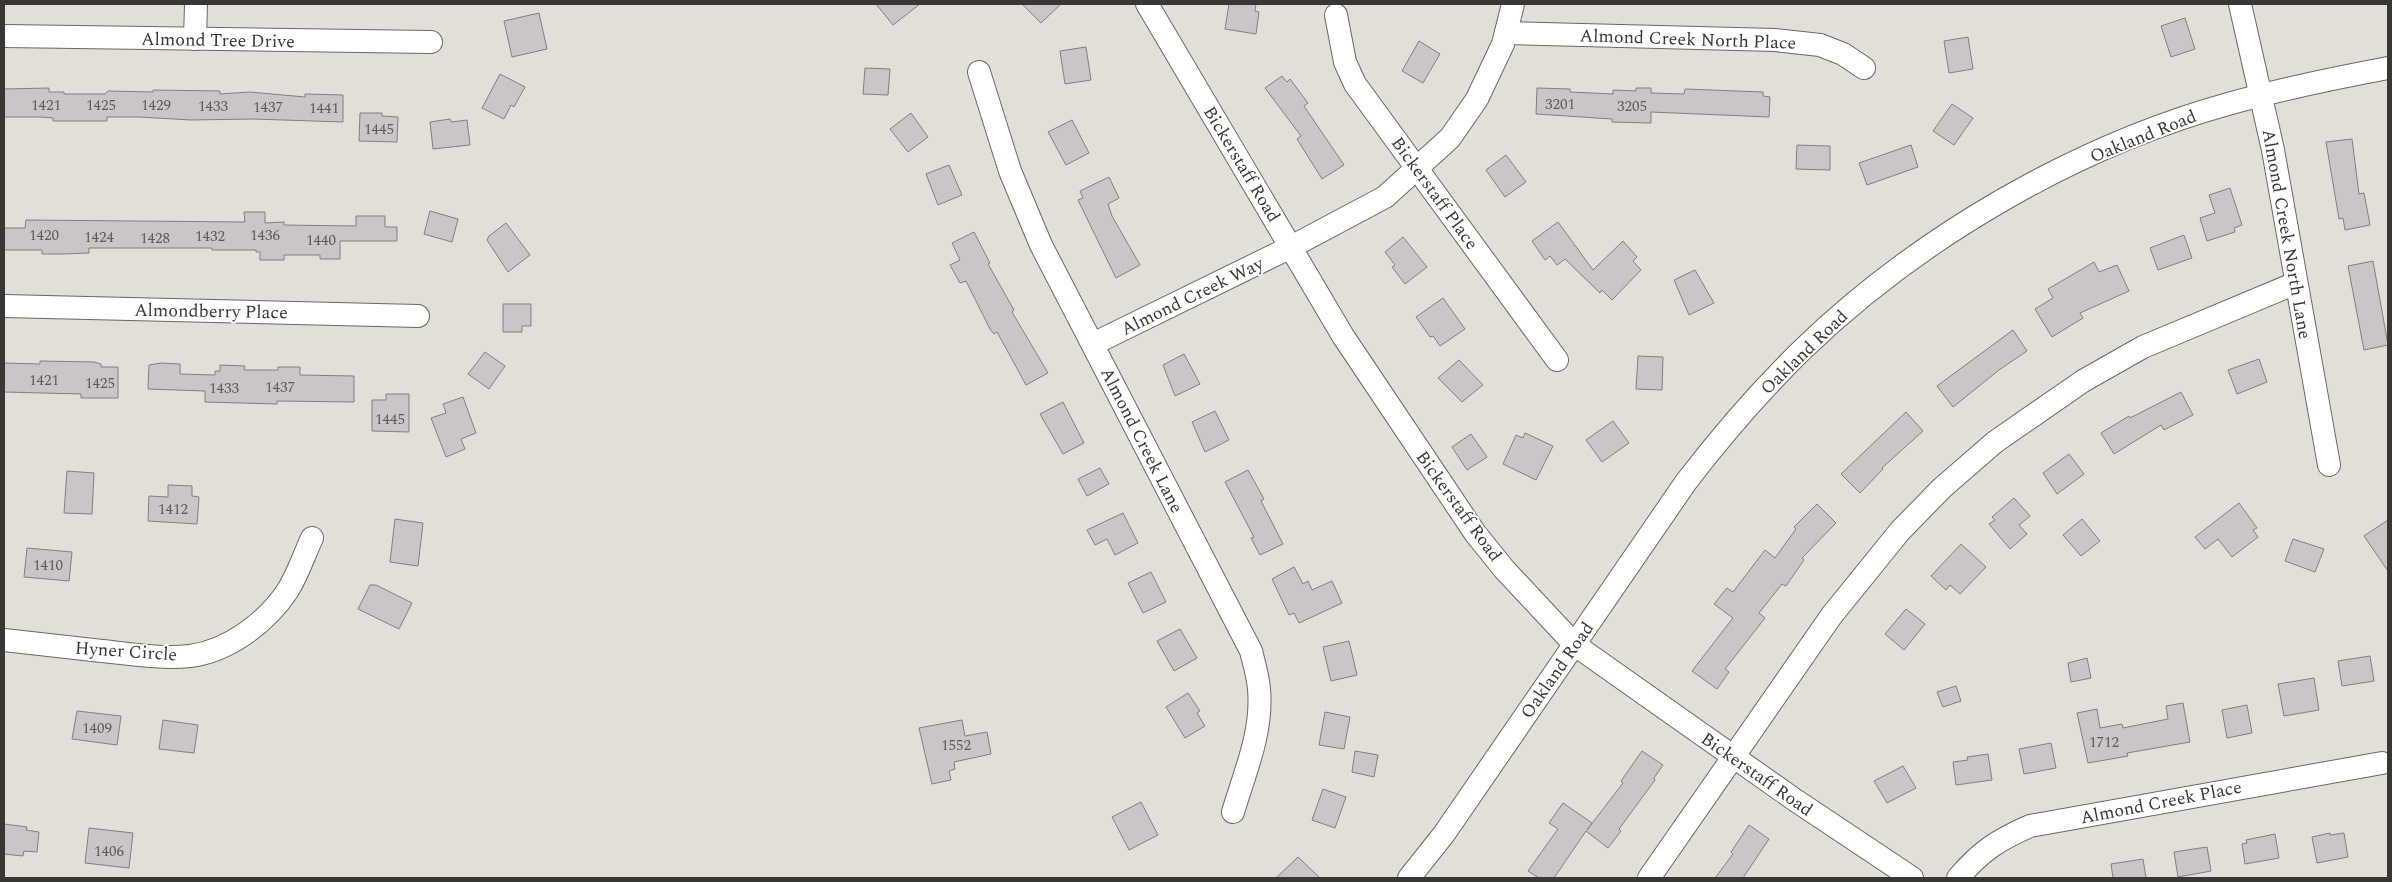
<svg xmlns="http://www.w3.org/2000/svg" width="2392" height="882" font-family="Spectral,serif">
  <rect width="100%" height="100%" fill="#e2ded8"/>
  <g fill="#cbc4c8" stroke="#847e81">
    <path d="M876 4H920L893 25Z"/>
    <path d="M1022 4H1061L1041 23Z"/>
    <path d="M1229 4H1256L1255 11 1259 12 1256 34 1225 29Z"/>
    <path d="M539 13 547 49 512 57 504 21Z"/>
    <path d="M2185 18 2195 49 2171 57 2161 26Z"/>
    <path d="M1968 37 1973 69 1949 73 1944 41Z"/>
    <path d="M1419 41 1440 54 1423 83 1402 71Z"/>
    <path d="M1086 47 1091 80 1065 84 1060 51Z"/>
    <path d="M865 68 890 69 888 95 863 94Z"/>
    <path d="M500 74 525 87 514 107 511 105 504 119 482 108Z"/>
    <path d="M1282 76 1287 82 1290 79 1308 103 1304 106 1344 165 1322 179 1297 139 1301 136 1265 88Z"/>
    <path d="M49 88V92H64V94H105L108 91 153 92V90L220 91V94L250 92 305 97V94L343 95V122L253 119 191 120 139 117H107V121H53V118L41 117H4V89Z"/>
    <path d="M1537 88 1570 89V92L1613 94V90L1636 91V88H1651V93L1684 94 1685 89 1763 92V96L1770 97 1769 117 1651 112V123L1612 122V119L1536 114Z"/>
    <path d="M1952 104 1973 118 1954 145 1933 131Z"/>
    <path d="M360 113H382V116L398 117 397 142 359 141Z"/>
    <path d="M911 113 928 137 908 152 890 129Z"/>
    <path d="M450 119 451 122 467 120 470 145 433 149 430 122Z"/>
    <path d="M1072 120 1089 153 1066 165 1048 132Z"/>
    <path d="M2352 139 2359 194 2364 193 2370 225 2345 230 2343 218 2339 219 2326 142Z"/>
    <path d="M1797 145 1830 146V170L1796 169Z"/>
    <path d="M1911 145 1918 167 1867 185 1859 163Z"/>
    <path d="M1506 155 1526 182 1505 197 1486 170Z"/>
    <path d="M949 165 962 195 938 205 926 174Z"/>
    <path d="M1109 177 1119 198 1108 204 1112 216 1140 265 1116 278 1078 200 1083 198 1080 191Z"/>
    <path d="M2230 188 2242 225 2234 228 2235 232 2207 241 2200 218 2215 213 2209 195Z"/>
    <path d="M430 211 458 219 452 242 424 234Z"/>
    <path d="M244 212H265V223L284 222V225L356 226V216H385V227H397V241H340V259H320V255H284V260H260V252H256V250H212V248H89V253L63 254H42V250H4V228H25L26 220 245 222Z"/>
    <path d="M1558 222 1593 270 1623 241 1637 257 1633 261 1641 270 1612 300 1602 290 1600 293 1565 259 1557 265 1550 256 1545 260 1532 241Z"/>
    <path d="M506 223 530 255 508 272 487 240 489 236Z"/>
    <path d="M974 232 990 263 988 264 1014 310 1012 312 1048 373 1026 385 997 332 994 334 990 329 966 281 960 283 950 265 960 260 952 243Z"/>
    <path d="M2184 235 2192 258 2158 270 2150 248Z"/>
    <path d="M1403 237 1427 267 1405 284 1392 267 1395 265 1385 252Z"/>
    <path d="M2373 261 2388 345 2364 350 2348 266Z"/>
    <path d="M2094 262 2099 272 2117 265 2129 291 2080 313 2083 318 2052 337 2035 309 2053 298 2048 289Z"/>
    <path d="M1695 270 1714 303 1689 315 1674 280Z"/>
    <path d="M1443 298 1465 329 1440 346 1433 336 1430 337 1416 317Z"/>
    <path d="M503 304H531V326H522V332H503Z"/>
    <path d="M2013 330 2027 351 1999 370 1953 407 1937 386Z"/>
    <path d="M485 352 505 366 489 389 468 374Z"/>
    <path d="M1184 354 1200 384 1175 396 1163 365Z"/>
    <path d="M1638 356 1663 357 1662 390 1636 389Z"/>
    <path d="M2259 359 2267 382 2237 394 2228 370Z"/>
    <path d="M1459 360 1483 385 1462 402 1438 378Z"/>
    <path d="M40 361 94 362 101 364V367H118V398H81V394L4 392V363L40 364Z"/>
    <path d="M161 363 180 364V374L215 375V371H220V365L245 366 244 370H278V367H300V375L354 376V402L277 401V404L205 402V391L148 389 149 365Z"/>
    <path d="M2181 392 2193 415 2164 430 2161 425 2114 454 2101 433 2129 416 2130 418Z"/>
    <path d="M386 394H409V432L372 431V400H386Z"/>
    <path d="M463 397 476 433 461 439 465 449 446 457 431 418 446 413 443 404Z"/>
    <path d="M1063 402 1084 443 1063 454 1040 414Z"/>
    <path d="M1215 411 1229 440 1205 452 1192 422Z"/>
    <path d="M1906 412 1923 431 1882 468 1883 469 1860 493 1841 474Z"/>
    <path d="M1613 421 1629 443 1602 462 1586 440Z"/>
    <path d="M1525 433 1553 446 1536 480 1503 464 1516 435 1523 438Z"/>
    <path d="M1471 434 1487 457 1467 470 1452 447Z"/>
    <path d="M2069 454 2084 474 2057 494 2043 473Z"/>
    <path d="M1100 468 1109 484 1087 496 1078 479Z"/>
    <path d="M1248 470 1264 499 1261 501 1283 544 1260 555 1251 538 1254 537 1225 482Z"/>
    <path d="M67 471 94 473 92 514 64 513Z"/>
    <path d="M168 485 192 486V496L199 497 197 524 148 521 149 496 168 497Z"/>
    <path d="M2014 498 2030 516 2019 525 2027 534 2010 549 1989 524 1995 520 1992 517Z"/>
    <path d="M2239 503 2257 528 2253 530 2258 537 2232 557 2218 539 2205 549 2195 537Z"/>
    <path d="M1817 504 1836 523 1802 558 1804 560 1786 586 1782 584 1759 613 1765 618 1725 669 1729 672 1717 689 1692 671 1733 618 1714 604 1727 588 1733 592 1765 550 1775 558 1796 529 1794 527Z"/>
    <path d="M1123 513 1138 543 1115 555 1107 539 1095 545 1087 530Z"/>
    <path d="M395 519 423 523 418 566 390 562Z"/>
    <path d="M2082 519 2100 541 2081 556 2063 535Z"/>
    <path d="M2388 520V571L2364 536Z"/>
    <path d="M2293 539 2324 549 2315 572 2285 561Z"/>
    <path d="M1961 544 1986 567 1960 594 1950 585 1946 590 1931 576Z"/>
    <path d="M27 548 72 552 69 581 24 577Z"/>
    <path d="M1294 567 1303 584 1308 581 1312 590 1332 581 1342 603 1299 623 1294 613 1289 615 1272 579Z"/>
    <path d="M1151 572 1166 602 1143 613 1128 583Z"/>
    <path d="M370 585H376L412 603 399 629 358 609Z"/>
    <path d="M1906 609 1925 624 1904 650 1885 634Z"/>
    <path d="M1180 629 1197 658 1174 671 1157 641Z"/>
    <path d="M1349 641 1357 675 1331 681 1323 647Z"/>
    <path d="M2370 656 2374 681 2342 686 2338 661Z"/>
    <path d="M2087 658 2091 678 2071 682 2068 663Z"/>
    <path d="M2314 678 2319 710 2284 716 2278 684Z"/>
    <path d="M1956 686 1961 701 1943 707 1937 692Z"/>
    <path d="M1188 693 1200 711 1197 713 1205 726 1185 738 1166 707Z"/>
    <path d="M2183 703 2190 742 2127 753 2128 756 2088 763 2077 713 2097 709 2100 728 2122 724 2123 728 2168 719 2166 706Z"/>
    <path d="M2247 705 2252 733 2227 738 2222 710Z"/>
    <path d="M77 711 121 716 117 745 72 739Z"/>
    <path d="M1325 712 1350 717 1344 749 1319 745Z"/>
    <path d="M163 720 198 725 194 753 159 749Z"/>
    <path d="M962 720 965 736 987 732 991 754 954 762 955 769 949 771 951 780 932 784 919 728Z"/>
    <path d="M2051 743 2056 768 2024 774 2019 749Z"/>
    <path d="M1355 751 1378 755 1374 777 1352 772Z"/>
    <path d="M1642 751 1663 765 1654 778 1655 780 1619 829 1621 831 1608 848 1586 831 1554 878H1539L1528 871 1558 829 1549 823 1563 803 1592 823 1587 830 1623 783 1621 781Z"/>
    <path d="M1988 754 1992 780 1956 785 1953 762 1968 760 1967 757Z"/>
    <path d="M1903 766 1916 788 1887 803 1874 781Z"/>
    <path d="M1323 789 1346 797 1335 828 1312 820Z"/>
    <path d="M1141 802 1158 835 1129 850 1112 817Z"/>
    <path d="M4 824 27 827 26 830 39 832 37 852 24 851 23 856 4 854Z"/>
    <path d="M1749 825 1769 839 1743 878H1715L1733 854 1731 852Z"/>
    <path d="M89 828 133 833 129 868 85 863Z"/>
    <path d="M2330 833V835L2344 833 2348 857 2317 863 2312 837Z"/>
    <path d="M2275 834 2279 858 2245 864 2242 844 2247 843 2246 840Z"/>
    <path d="M2207 847 2211 871 2178 877 2174 852Z"/>
    <path d="M1298 857 1320 878H1276Z"/>
    <path d="M2143 859 2146 878H2113L2111 864Z"/>
  </g>
  <g fill="none" stroke-linecap="round" stroke-linejoin="round">
    <g stroke="#6b6863" stroke-width="24">
      <g id="minor">
        <path d="M1147 4 1343 336 1475 533 1504 569 1575 645 1795 800 1912 878"/>
        <path d="M2240 4 2273 150 2329 465"/>
        <path d="M1336 15 1345 62 1355 84 1557 360"/>
        <path d="M1506 33 1775 40 1820 45 1843 54 1864 68"/>
        <path d="M4 36 431 42"/>
        <path d="M195 39 196 4"/>
        <path d="M979 72 1010 171 1041 245 1251 651C1254 663 1258 676 1259 689 1263 731 1245 772 1233 812"/>
        <path d="M4 306 418 316"/>
        <path d="M1093 344 1291 247 1385 197 1450 138 1477 99 1503 44 1513 4"/>
        <path d="M4 640C37 644 69 647 102 651 131 654 161 659 190 656 229 651 267 622 288 590 298 574 304 555 312 538"/>
        <path d="M1409 878 1444 834 1686 482C1722 435 1760 391 1803 349 1918 238 2074 147 2228 104 2281 89 2335 78 2388 68"/>
        <path d="M1649 878 1832 615 1900 531 1942 488 1995 442 2083 381 2143 347 2296 283"/>
        <path d="M1958 878C1981 851 1998 840 2030 826L2382 763"/>
      </g>
    </g>
    <use href="#minor" stroke="#fff" stroke-width="22"/>
  </g>
  <g text-anchor="middle" stroke-width="4" stroke-linejoin="round" paint-order="stroke">
    <g font-size="15" fill="#5d5a59">
      <text x="1560" y="109">3201</text>
      <text x="46" y="110">1421</text>
      <text x="101" y="110">1425</text>
      <text x="156" y="110">1429</text>
      <text x="213" y="111">1433</text>
      <text x="1632" y="111">3205</text>
      <text x="268" y="112">1437</text>
      <text x="324" y="113">1441</text>
      <text x="379" y="134">1445</text>
      <text x="44" y="240">1420</text>
      <text x="265" y="240">1436</text>
      <text x="210" y="241">1432</text>
      <text x="99" y="242">1424</text>
      <text x="155" y="243">1428</text>
      <text x="321" y="245">1440</text>
      <text x="44" y="385">1421</text>
      <text x="100" y="388">1425</text>
      <text x="280" y="392">1437</text>
      <text x="224" y="393">1433</text>
      <text x="390" y="424">1445</text>
      <text x="173" y="514">1412</text>
      <text x="48" y="570">1410</text>
      <text x="97" y="733">1409</text>
      <text x="2104" y="747">1712</text>
      <text x="956" y="750">1552</text>
      <text x="109" y="856">1406</text>
    </g>
    <g font-size="18" fill="#383734" stroke="#fff">
      <text transform="translate(1688 39) rotate(2)" y="6">Almond Creek North Place</text>
      <text transform="translate(218 40) rotate(1)" y="6">Almond Tree Drive</text>
      <text transform="translate(2143 136) rotate(-22)" y="6">Oakland Road</text>
      <text transform="translate(1242 164) rotate(59)" y="6">Bickerstaff Road</text>
      <text transform="translate(1435 193) rotate(54)" y="6">Bickerstaff Place</text>
      <text transform="translate(2287 234) rotate(80)" y="6">Almond Creek North Lane</text>
      <text transform="translate(1192 296) rotate(-26)" y="6">Almond Creek Way</text>
      <text transform="translate(211 311) rotate(1)" y="6">Almondberry Place</text>
      <text transform="translate(1804 352) rotate(-44)" y="6">Oakland Road</text>
      <text transform="translate(1142 440) rotate(63)" y="6">Almond Creek Lane</text>
      <text transform="translate(1459 506) rotate(54)" y="6">Bickerstaff Road</text>
      <text transform="translate(126 651) rotate(4)" y="6">Hyner Circle</text>
      <text transform="translate(1557 670) rotate(-55)" y="6">Oakland Road</text>
      <text transform="translate(1757 774) rotate(35)" y="6">Bickerstaff Road</text>
      <text transform="translate(2161 802) rotate(-11)" y="6">Almond Creek Place</text>
    </g>
  </g>
  <rect width="2392" height="882" fill="none" stroke="#383734" stroke-width="10"/>
</svg>
